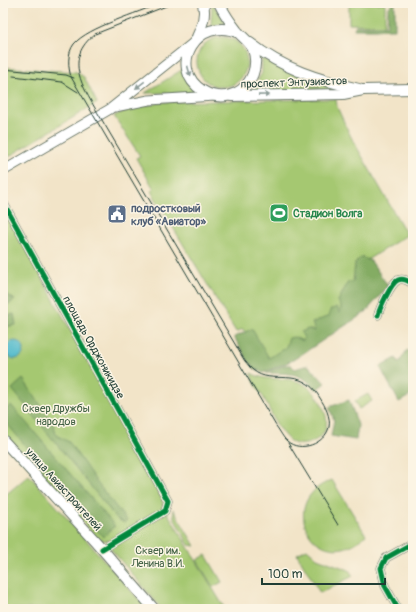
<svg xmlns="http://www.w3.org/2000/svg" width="416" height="612" font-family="Pangolin,sans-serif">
  <rect width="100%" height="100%" fill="#fcf5e5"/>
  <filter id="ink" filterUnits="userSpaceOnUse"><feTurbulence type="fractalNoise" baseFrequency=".025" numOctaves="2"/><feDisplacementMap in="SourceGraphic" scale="8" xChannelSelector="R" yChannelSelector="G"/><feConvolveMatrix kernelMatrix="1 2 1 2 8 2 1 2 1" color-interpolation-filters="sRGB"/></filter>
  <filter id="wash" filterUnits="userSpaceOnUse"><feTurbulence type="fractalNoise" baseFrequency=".012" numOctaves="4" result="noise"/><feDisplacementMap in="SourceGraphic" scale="16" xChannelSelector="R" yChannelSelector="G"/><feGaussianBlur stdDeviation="0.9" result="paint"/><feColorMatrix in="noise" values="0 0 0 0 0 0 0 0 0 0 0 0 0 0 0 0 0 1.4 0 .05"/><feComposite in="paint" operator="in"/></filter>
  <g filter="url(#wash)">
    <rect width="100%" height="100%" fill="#f2e4c8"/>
    <g fill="#a5c871" stroke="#628252">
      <path d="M212 3 226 23 211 26Z"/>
      <path d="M349 3H385V25L349 24Z"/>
      <circle cx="222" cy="62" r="25"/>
      <path d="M262 58 305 79 341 90 251 91 262 73Z"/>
      <path d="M3 67 76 72 84 77 97 103 3 160Z"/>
      <path d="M183 69 187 81 197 93H145Z"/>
      <path d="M336 99 337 107 351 137 407 235 359 265 358 307 266 366 243 329 236 332 151 191 154 189 136 158 140 156 114 116 131 108 165 102Z"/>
      <path d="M3 206 163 501V506L160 511 111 541 99 540 3 433Z"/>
      <path d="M251 373C269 384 293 373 309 388 318 395 329 414 326 426 324 440 302 450 290 441 278 431 272 415 266 402 262 394 251 380 251 373Z"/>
      <path d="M368 394 372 401 359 409 355 401Z"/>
      <path d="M29 475 147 609H3V497Z"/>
      <path d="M332 480 366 535C318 580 272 502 332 480Z"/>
      <path d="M173 509 195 546 189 545 174 518Z"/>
      <path d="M167 512 225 609H162L110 548Z"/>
      <path d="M307 549 317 558 349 570 353 576 320 593 297 554Z"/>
      <path d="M206 555 222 582 213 587 197 560Z"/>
    </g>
    <g fill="#84ac63" stroke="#52744c">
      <path d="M392 3H395V29H354L355 26H387L388 9Z"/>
      <path d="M361 257 371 261 388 286 366 312 293 360 263 373 254 368 247 359 234 337 252 329 269 358 286 347 289 338 294 337 303 341 304 338 301 332 308 329 315 331 312 323 329 316 330 310 337 307 340 313 341 307 338 301 348 282H353L355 263Z"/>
      <path d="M3 292 15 300 3 308Z"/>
      <path d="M14 314 16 325 5 327 3 324V317Z"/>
      <path d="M407 350 413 354V394L399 402 380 367 396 358 399 363Z"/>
      <path d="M285 365H291L295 369 308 365 325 383 316 390C301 371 289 374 266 373Z"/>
      <path d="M23 379 54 425 56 435 69 442 98 484 127 521 125 523 117 519 12 389Z"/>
      <path d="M349 400 358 425 356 440 331 436 334 420 329 407Z"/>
      <path d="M11 405 115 526 103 537 3 419V412Z"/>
    </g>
    <circle fill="#4fbacc" stroke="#377c80" cx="15" cy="350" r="9"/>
  </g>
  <g filter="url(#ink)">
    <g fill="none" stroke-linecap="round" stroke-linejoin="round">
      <g stroke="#697768" stroke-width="9">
        <g id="minor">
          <path d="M3 202 168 501 165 511 102 549"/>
          <path d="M378 315C380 308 391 283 398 280 404 278 408 281 413 284"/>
          <path d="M398 609 385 586 381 568 386 558 413 543"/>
        </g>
      </g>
      <g stroke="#697768" stroke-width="11">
        <g id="secondary">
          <path d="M115 107 149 100 215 96"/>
          <path d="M3 171 110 109 193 43"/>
        </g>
      </g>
      <g stroke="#697768" stroke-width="12">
        <g id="primary">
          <path d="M219 3C224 13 230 22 237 31 242 37 249 41 253 49 259 66 252 85 236 93 225 98 213 97 203 91 166 68 197 14 239 33"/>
          <path d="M197 37C202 26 206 16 203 3"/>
          <path d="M250 43C283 69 319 80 359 89"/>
          <path d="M231 96 343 94 363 90 413 89"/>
          <path d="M3 440 96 542 154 609"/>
        </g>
      </g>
      <use href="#minor" stroke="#fff" stroke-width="7"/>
      <use href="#secondary" stroke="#fff" stroke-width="9"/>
      <use href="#primary" stroke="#fff" stroke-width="10"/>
      <g stroke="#1f3d34" stroke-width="1">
        <path d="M160 3C139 13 88 27 74 44 67 53 68 67 71 77L276 426C280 431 283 438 287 441 300 453 325 444 329 427 331 417 325 406 320 398 301 364 272 387 253 370 250 368 248 364 245 361L99 115C83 87 63 59 95 34L174 3"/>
        <path d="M3 69 66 75 74 78"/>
        <path d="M13 76 62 82 78 92"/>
        <path d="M288 443 338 525"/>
      </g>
      <g stroke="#fcf5e5" stroke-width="8">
        <g id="cycleway">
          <path d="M3 202 168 501 165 511 102 549"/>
          <path d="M378 315C380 308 391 283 398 280 404 278 408 281 413 284"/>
          <path d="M398 609 385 586 381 568 386 558 413 543"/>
        </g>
      </g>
      <use href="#cycleway" stroke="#00873e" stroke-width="5"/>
    </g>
    <defs><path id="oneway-solid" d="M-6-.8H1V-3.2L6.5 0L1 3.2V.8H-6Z"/></defs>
    <g fill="#8f9e9a">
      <use href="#oneway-solid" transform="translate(189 71) rotate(74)"/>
      <use href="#oneway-solid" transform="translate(140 85) rotate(142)"/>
      <use href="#oneway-solid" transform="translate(264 95) rotate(-1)"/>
    </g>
  </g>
  <defs>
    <g id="stadium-square" transform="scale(1)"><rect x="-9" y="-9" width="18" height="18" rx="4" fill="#2e9e5b" stroke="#fcf5e5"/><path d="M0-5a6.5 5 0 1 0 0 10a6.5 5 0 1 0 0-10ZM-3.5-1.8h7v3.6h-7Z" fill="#fff"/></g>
    <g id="civic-square" transform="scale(1)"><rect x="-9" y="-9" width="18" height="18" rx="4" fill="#5c6f8a" stroke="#fcf5e5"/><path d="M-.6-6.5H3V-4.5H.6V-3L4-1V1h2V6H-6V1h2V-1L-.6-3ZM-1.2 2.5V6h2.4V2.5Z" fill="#fff"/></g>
  </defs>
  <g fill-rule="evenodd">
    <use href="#stadium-square" x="279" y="213"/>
    <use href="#civic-square" x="117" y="214"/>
  </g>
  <g text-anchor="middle" stroke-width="3" stroke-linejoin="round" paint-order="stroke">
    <g font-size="11" fill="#1f3d34" stroke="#fcf5e5">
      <text transform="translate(294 82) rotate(-2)" y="4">проспект Энтузиастов</text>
      <text transform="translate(94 347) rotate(61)" y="4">площадь Орджоникидзе</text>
      <text transform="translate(64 489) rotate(48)" y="4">улица Авиастроителей</text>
    </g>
    <g font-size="11" font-weight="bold" fill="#4e5e75" stroke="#fcf5e5" text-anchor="start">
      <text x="131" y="212">подростковый<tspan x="131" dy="13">клуб «Авиатор»</tspan></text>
    </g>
    <g font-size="11" font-weight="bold" fill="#27864d" stroke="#fcf5e5" text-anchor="start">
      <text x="293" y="217">Стадион Волга</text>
    </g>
    <g font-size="11" fill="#406043" stroke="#fcf5e5">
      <text x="56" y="412">Сквер Дружбы<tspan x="56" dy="13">народов</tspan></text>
      <text x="158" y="554">Сквер им.<tspan x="158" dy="13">Ленина В.И.</tspan></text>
    </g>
  </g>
  <rect width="416" height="612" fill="none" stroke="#fcf5e5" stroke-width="16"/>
  <path d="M262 578v6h123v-6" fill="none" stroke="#1f3d34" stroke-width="2"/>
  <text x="268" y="578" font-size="12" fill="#1f3d34" stroke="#fcf5e5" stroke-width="3" paint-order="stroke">100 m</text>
</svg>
